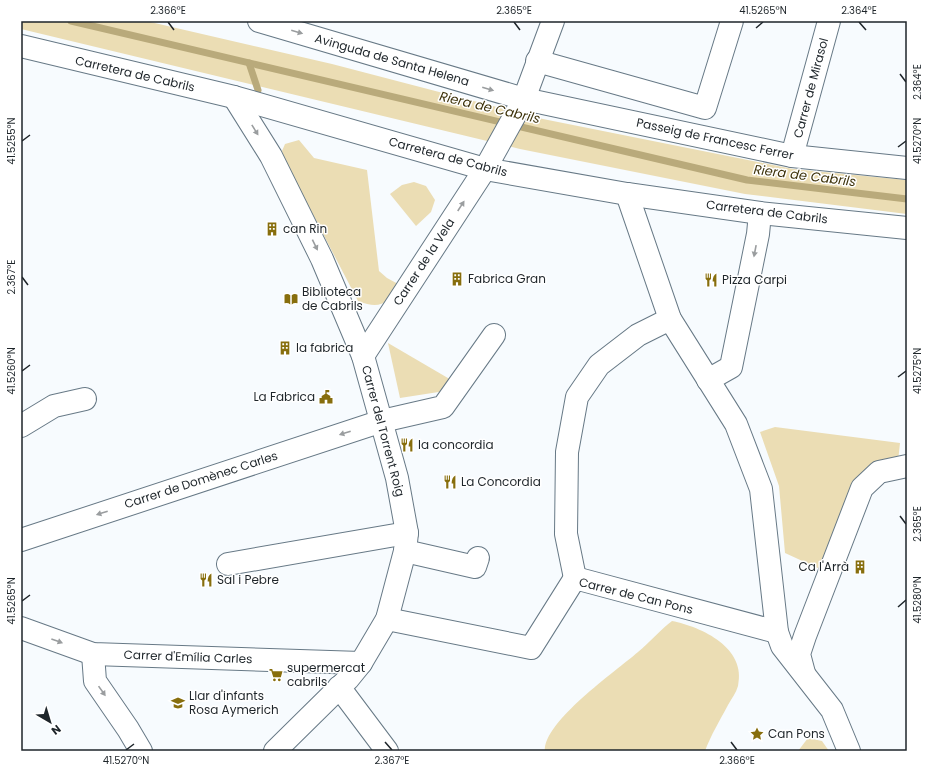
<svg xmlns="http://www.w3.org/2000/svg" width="928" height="772" font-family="Poppins,sans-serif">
  <rect width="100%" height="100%" fill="#f7fbfe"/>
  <g fill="#ebddb4">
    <path d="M21 21H146L332 64 543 119 793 169 907 180V214L745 194 520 149 21 29Z"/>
    <path d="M299 140 314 158 367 170 379 271 387 278 400 285C387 304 380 310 358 301L284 159 282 151 285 144Z"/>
    <path d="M414 182 426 186 435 200 431 212 416 226 390 194 402 185Z"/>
    <path d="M388 343 453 381 445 391 400 398Z"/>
    <path d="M775 427 900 443 898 461 872 466 822 570 785 553 779 486 760 432Z"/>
    <path d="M672 621C702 627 747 648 738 686 736 693 732 698 728 705 720 720 711 735 705 751H545C543 722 616 671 638 652 650 642 660 630 672 621Z"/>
    <path d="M808 738 822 741 829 751H798Z"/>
  </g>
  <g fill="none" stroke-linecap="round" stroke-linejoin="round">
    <g stroke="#b9aa7b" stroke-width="7">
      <path d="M71 21 747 180 907 199"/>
      <path d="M249 63 258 90"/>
    </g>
    <g stroke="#677986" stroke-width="24">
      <g id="minor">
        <path d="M259 21 524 99 792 156 907 168"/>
        <path d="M21 46 234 97 485 169 627 194 760 213 907 228"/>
        <path d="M537 61 705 108 732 21"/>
        <path d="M234 97 271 156 322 259 363 356 397 478 407 533 405 551 387 619 361 663 348 679 275 751"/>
        <path d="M792 156 829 21"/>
        <path d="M627 194 670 319 736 424 761 489 777 632 782 646 832 710 849 751"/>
        <path d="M363 356 485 169 524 99 553 21"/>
        <path d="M708 380 731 367 758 234 760 213"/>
        <path d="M21 426 54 406 85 399"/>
        <path d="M21 540 382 421 443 407 494 335"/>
        <path d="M405 551 475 567 478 558"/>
        <path d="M228 564 407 533"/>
        <path d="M575 578 566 534 567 452 577 397 599 365 638 335 670 319"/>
        <path d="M387 619 531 648 575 578 777 632"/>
        <path d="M21 628 93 654 361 663"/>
        <path d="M93 654 95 681 128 729 141 751"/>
        <path d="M804 673 799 654 805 636 862 488 879 472 907 466"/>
        <path d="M339 687 387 751"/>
      </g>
    </g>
    <use href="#minor" stroke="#fff" stroke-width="22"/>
  </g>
  <defs><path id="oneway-solid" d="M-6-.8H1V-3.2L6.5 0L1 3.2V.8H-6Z"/></defs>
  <g fill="#9a9d9f">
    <use href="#oneway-solid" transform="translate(297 32) rotate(16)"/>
    <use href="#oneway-solid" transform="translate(488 89) rotate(16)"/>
    <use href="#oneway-solid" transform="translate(255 130) rotate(58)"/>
    <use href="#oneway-solid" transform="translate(461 206) rotate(-57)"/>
    <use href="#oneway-solid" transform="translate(315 245) rotate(64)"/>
    <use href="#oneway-solid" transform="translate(755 251) rotate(101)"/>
    <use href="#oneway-solid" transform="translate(345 433) rotate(162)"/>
    <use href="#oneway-solid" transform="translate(102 513) rotate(162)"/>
    <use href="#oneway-solid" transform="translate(57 641) rotate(20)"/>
    <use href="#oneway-solid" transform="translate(102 691) rotate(55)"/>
  </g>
  <path fill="none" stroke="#1e252a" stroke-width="1.5" d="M168 22 174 30M514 22 520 30M859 22 866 30M756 28 763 22M900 74 906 82M22 141 30 135M898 147 906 141M22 277 28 285M22 371 30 365M898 377 906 371M900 516 906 524M22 601 30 595M898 607 906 600M385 742 392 750M731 742 737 750M126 750 134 744"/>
  <defs>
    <g id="building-bare" transform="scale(1.08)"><path d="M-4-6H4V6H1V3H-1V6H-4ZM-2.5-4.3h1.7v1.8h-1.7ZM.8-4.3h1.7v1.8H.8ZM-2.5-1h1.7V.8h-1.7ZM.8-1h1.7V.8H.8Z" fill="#876e0d" stroke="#fff" stroke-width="2.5" paint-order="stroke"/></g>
    <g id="restaurant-bare" transform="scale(1.08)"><path d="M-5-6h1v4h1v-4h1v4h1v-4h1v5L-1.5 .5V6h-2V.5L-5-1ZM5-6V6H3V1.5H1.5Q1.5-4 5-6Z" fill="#876e0d" stroke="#fff" stroke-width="2.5" paint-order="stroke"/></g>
    <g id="library-bare" transform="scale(1.08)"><path d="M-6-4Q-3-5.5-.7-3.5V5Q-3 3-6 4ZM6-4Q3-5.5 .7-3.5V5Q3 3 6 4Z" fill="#876e0d" stroke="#fff" stroke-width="2.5" paint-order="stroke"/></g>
    <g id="civic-bare" transform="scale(1.08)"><path d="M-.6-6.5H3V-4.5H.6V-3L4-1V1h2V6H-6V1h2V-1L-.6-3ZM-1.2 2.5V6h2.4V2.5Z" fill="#876e0d" stroke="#fff" stroke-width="2.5" paint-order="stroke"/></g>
    <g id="supermarket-bare" transform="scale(1.08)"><path d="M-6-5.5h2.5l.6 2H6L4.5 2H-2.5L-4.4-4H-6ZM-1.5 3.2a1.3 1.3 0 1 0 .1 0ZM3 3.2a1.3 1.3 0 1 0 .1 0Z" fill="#876e0d" stroke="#fff" stroke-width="2.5" paint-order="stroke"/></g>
    <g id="school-bare" transform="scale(1.08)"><path d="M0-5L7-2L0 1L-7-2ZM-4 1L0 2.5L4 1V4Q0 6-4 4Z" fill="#876e0d" stroke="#fff" stroke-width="2.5" paint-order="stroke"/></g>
    <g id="sight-bare" transform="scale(1.08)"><path d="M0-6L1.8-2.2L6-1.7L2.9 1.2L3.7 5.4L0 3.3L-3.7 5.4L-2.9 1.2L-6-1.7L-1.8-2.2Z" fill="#876e0d" stroke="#fff" stroke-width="2.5" paint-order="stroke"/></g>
  </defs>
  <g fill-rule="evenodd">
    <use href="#building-bare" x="272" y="229"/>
    <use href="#building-bare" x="457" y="279"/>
    <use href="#restaurant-bare" x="711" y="280"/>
    <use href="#library-bare" x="291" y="299"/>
    <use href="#building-bare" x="285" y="348"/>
    <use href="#civic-bare" x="326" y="397"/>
    <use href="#restaurant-bare" x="407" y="445"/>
    <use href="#restaurant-bare" x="450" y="482"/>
    <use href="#building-bare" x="860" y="567"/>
    <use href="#restaurant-bare" x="206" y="580"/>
    <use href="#supermarket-bare" x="276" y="675"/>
    <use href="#school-bare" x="178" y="703"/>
    <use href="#sight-bare" x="757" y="734"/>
  </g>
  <g text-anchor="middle" stroke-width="3" stroke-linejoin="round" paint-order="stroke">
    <g font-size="12" fill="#1e252a" stroke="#fff">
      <text transform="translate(392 60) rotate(16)" y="4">Avinguda de Santa Helena</text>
      <text transform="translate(135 74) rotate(13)" y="4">Carretera de Cabrils</text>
      <text transform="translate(811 88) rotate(-75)" y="4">Carrer de Mirasol</text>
      <text transform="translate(715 139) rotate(12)" y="4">Passeig de Francesc Ferrer</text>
      <text transform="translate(448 157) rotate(15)" y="4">Carretera de Cabrils</text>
      <text transform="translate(767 212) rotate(7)" y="4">Carretera de Cabrils</text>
      <text transform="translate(424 262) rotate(-57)" y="4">Carrer de la Vela</text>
      <text transform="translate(383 431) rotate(75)" y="4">Carrer del Torrent Roig</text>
      <text transform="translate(201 480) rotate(-18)" y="4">Carrer de Domènec Carles</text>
      <text transform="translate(636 596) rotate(14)" y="4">Carrer de Can Pons</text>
      <text transform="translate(188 657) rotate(2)" y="4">Carrer d'Emília Carles</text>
    </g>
    <g font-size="12" fill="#1e252a" stroke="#fff" text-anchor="start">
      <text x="283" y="233">can Rin</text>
      <text x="468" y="283">Fabrica Gran</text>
      <text x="722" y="284">Pizza Carpi</text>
      <text x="302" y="296">Biblioteca<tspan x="302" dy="14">de Cabrils</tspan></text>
      <text x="296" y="352">la fabrica</text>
      <text x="315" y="401" text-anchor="end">La Fabrica</text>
      <text x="418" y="449">la concordia</text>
      <text x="461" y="486">La Concordia</text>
      <text x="849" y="571" text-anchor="end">Ca l'Arrà</text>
      <text x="217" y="584">Sal i Pebre</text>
      <text x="287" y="672">supermercat<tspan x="287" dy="14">cabrils</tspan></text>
      <text x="189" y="700">Llar d'infants<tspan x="189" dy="14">Rosa Aymerich</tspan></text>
      <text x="768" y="738">Can Pons</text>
    </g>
    <g font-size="13" font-style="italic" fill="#3d320a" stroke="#fff">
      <text transform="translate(490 107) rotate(13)" y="5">Riera de Cabrils</text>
      <text transform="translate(805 175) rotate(7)" y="5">Riera de Cabrils</text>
    </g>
  </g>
  <rect width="928" height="772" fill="none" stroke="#ffffff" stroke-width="44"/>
  <g transform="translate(50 722) rotate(142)" stroke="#ffffff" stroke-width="3" paint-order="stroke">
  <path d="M0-3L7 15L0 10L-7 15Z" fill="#1e252a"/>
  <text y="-6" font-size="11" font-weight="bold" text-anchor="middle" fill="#1e252a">N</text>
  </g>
  <rect x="22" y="22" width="884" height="728" fill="none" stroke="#1e252a" stroke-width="1.5"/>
  <g font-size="10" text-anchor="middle" fill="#1e252a">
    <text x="168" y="14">2.366°E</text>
    <text x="514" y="14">2.365°E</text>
    <text x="763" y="14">41.5265°N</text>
    <text x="859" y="14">2.364°E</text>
    <text transform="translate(917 82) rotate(-90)" y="4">2.364°E</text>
    <text transform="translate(917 141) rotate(-90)" y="4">41.5270°N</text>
    <text transform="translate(11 141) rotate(-90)" y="4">41.5255°N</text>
    <text transform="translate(11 277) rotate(-90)" y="4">2.367°E</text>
    <text transform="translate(917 371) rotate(-90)" y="4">41.5275°N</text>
    <text transform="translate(11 371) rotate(-90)" y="4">41.5260°N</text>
    <text transform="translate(917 524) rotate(-90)" y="4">2.365°E</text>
    <text transform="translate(917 600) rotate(-90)" y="4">41.5280°N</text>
    <text transform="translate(11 601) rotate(-90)" y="4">41.5265°N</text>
    <text x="126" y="764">41.5270°N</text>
    <text x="392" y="764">2.367°E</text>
    <text x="737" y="764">2.366°E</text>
  </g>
</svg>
